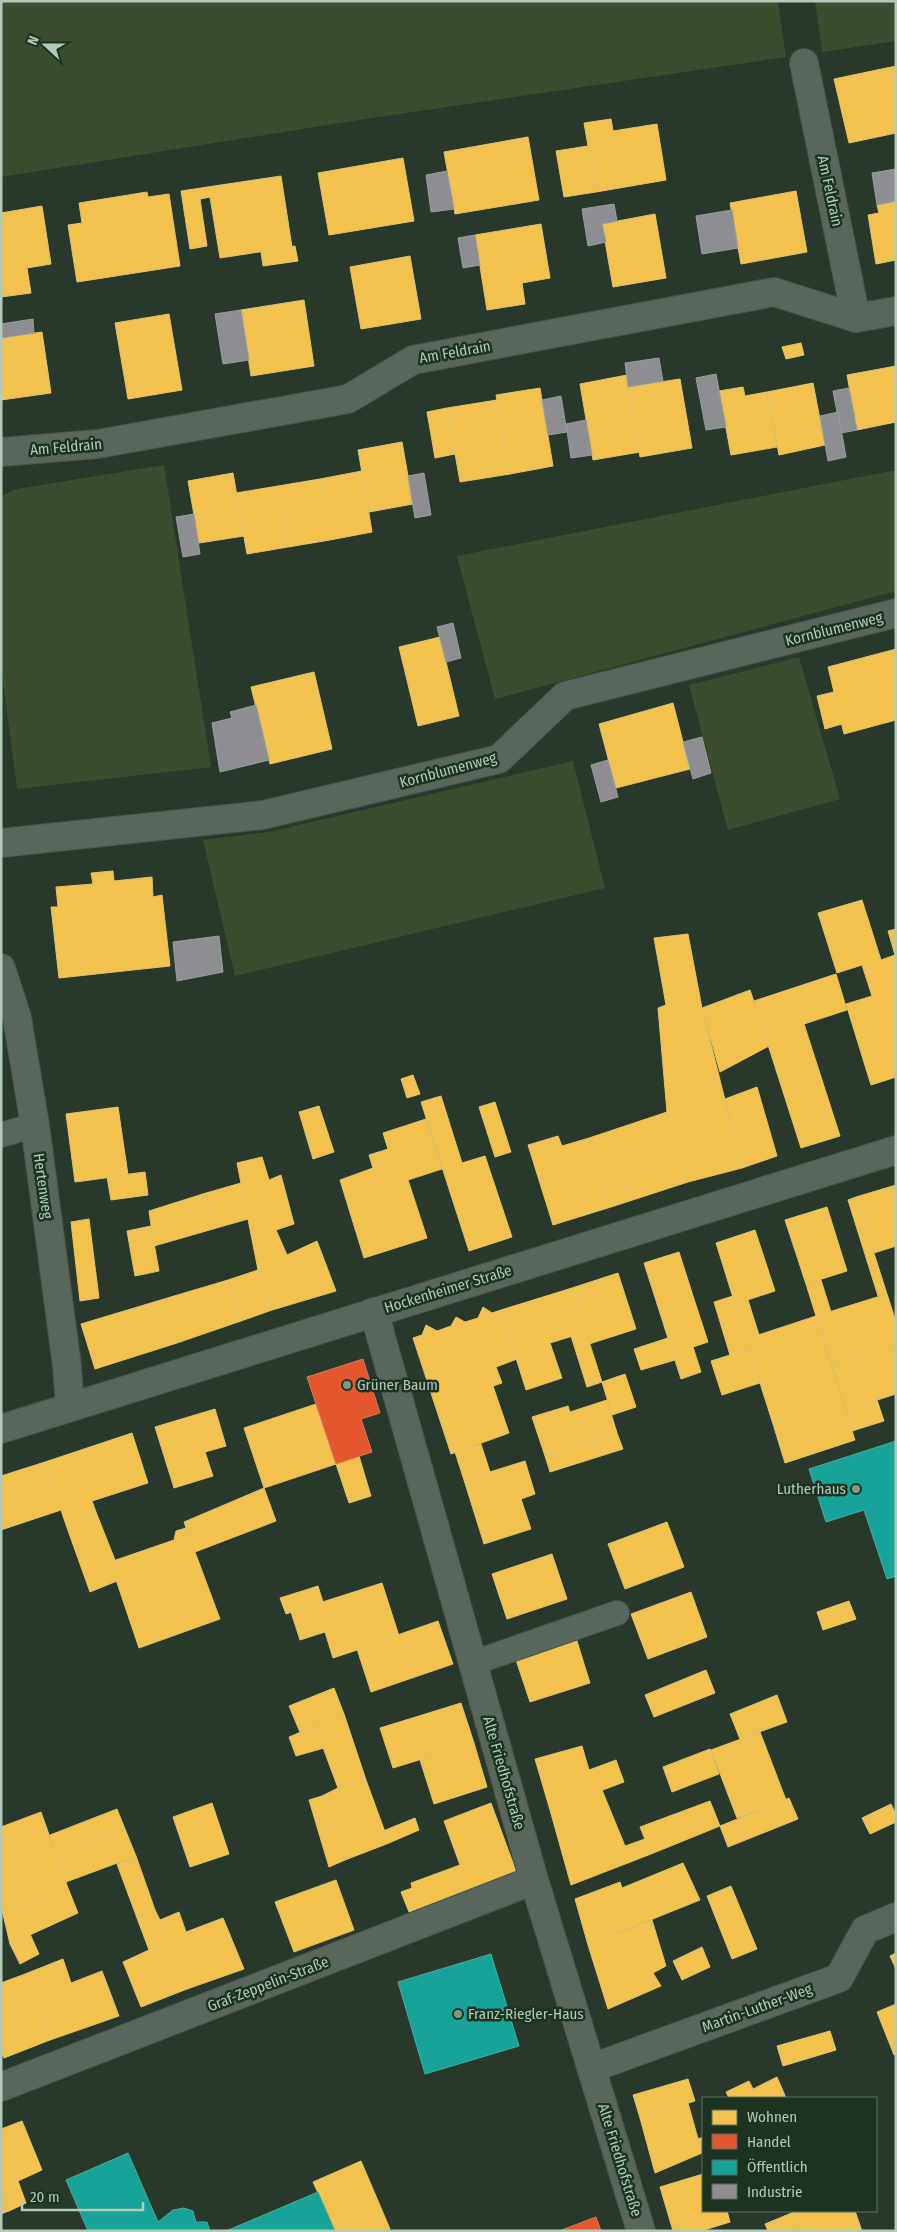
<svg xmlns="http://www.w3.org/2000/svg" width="897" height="2232" font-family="'Fira Sans Condensed',sans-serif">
  <rect width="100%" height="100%" fill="#28392c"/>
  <g fill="#3c4d2f">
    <path d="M1 1H778L786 57 365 119 1 177Z"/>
    <path d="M815 1H896V41L822 52Z"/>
    <path d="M164 465 211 767 17 789 1 665V496L17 489Z"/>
    <path d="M896 470V591L495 699 457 556Z"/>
    <path d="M799 657 840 799 728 830 689 685Z"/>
    <path d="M573 761 605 888 235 976 203 840 269 832Z"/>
  </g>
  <g fill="#f2c14e" stroke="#dfc46e">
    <path d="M896 66V133L849 143 834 79Z"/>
    <path d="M611 119 613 131 657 124 666 180 596 192 584 123Z"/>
    <path d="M528 137 539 200 455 214 444 152Z"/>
    <path d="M588 146 596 192 564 197 556 151Z"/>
    <path d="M403 158 414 221 329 235 318 173Z"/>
    <path d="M281 176 292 247 220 258 210 197 200 199 207 246 190 249 181 191Z"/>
    <path d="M796 191 807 252 741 264 730 203Z"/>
    <path d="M147 192 148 197 169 194 180 266 77 282 68 225 82 223 79 203Z"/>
    <path d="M896 201V260L876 264 868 215 879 213 877 205Z"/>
    <path d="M42 206 51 264 27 268 31 293 1 297V213Z"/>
    <path d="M655 214 666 278 613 287 602 224Z"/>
    <path d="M541 224 550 278 522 283 525 304 487 310 475 235Z"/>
    <path d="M295 246 298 261 263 266 261 252Z"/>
    <path d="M410 256 421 319 361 329 350 267Z"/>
    <path d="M304 300 314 366 251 376 241 310Z"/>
    <path d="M169 314 182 390 128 399 115 323Z"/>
    <path d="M42 332 51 393 1 400V338Z"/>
    <path d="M801 343 804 355 786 359 782 347Z"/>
    <path d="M896 366V422L857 430 847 375Z"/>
    <path d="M627 375 640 452 593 460 580 384Z"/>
    <path d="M680 379 692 448 640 457 628 387Z"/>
    <path d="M813 383 825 445 779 455 767 392Z"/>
    <path d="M743 387 745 396 767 392 777 447 731 455 719 391Z"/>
    <path d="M540 388 553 466 510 474 496 395Z"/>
    <path d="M497 400 510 474 460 482 447 408Z"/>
    <path d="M447 408 455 454 435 458 427 412Z"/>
    <path d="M402 442 413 504 369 512 358 450Z"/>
    <path d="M362 471 372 532 330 540 320 479Z"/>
    <path d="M233 473 244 536 199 543 188 481Z"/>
    <path d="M320 479 330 540 288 547 278 486Z"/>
    <path d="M278 486 288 547 247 554 236 493Z"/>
    <path d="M440 637 459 716 418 726 399 647Z"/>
    <path d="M896 649V720L844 734 828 667Z"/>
    <path d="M314 672 332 749 270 764 251 687Z"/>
    <path d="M834 692 842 724 825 729 817 696Z"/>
    <path d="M673 703 690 769 616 788 599 724Z"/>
    <path d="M113 871 114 881 152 877 153 897 162 895 170 966 59 978 51 907H58L56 887 93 884 91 873Z"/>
    <path d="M862 900 881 960 895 955 888 931 896 929V1077L871 1085 846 1004 872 996 862 965 837 973 818 913Z"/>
    <path d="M688 934 702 1008 742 1168 688 1182 667 1112 658 1008 666 1005 654 938Z"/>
    <path d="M836 974 847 1010 804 1024 840 1136 801 1148 754 1001Z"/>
    <path d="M750 990 769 1046 720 1072 702 1008Z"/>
    <path d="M413 1075 420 1094 407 1098 401 1079Z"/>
    <path d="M757 1087 777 1156 742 1168 725 1099Z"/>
    <path d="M441 1096 462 1163 485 1156 512 1237 469 1251 421 1102Z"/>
    <path d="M495 1102 511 1152 495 1157 479 1107Z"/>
    <path d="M319 1106 334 1152 313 1159 299 1112Z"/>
    <path d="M118 1107 128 1175 75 1182 66 1114Z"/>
    <path d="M667 1112 688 1182 611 1207 589 1138Z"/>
    <path d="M426 1119 442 1169 408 1180 427 1238 364 1258 340 1180 373 1168 369 1155 388 1149 383 1133Z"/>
    <path d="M558 1136 562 1146 589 1138 611 1207 553 1225 528 1145Z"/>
    <path d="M262 1157 269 1180 281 1175 294 1224 276 1230 287 1255 317 1241 336 1291 272 1310 258 1270 237 1163Z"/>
    <path d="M145 1172 148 1195 111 1200 107 1177Z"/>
    <path d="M241 1183 248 1219 213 1229 206 1193Z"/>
    <path d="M896 1185V1246L874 1253 856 1197Z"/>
    <path d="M206 1193 213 1229 154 1246 149 1211Z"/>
    <path d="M856 1197 887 1294 878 1296 848 1200Z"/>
    <path d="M827 1207 847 1271 806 1284 785 1220Z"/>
    <path d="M89 1219 99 1298 80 1301 71 1222Z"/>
    <path d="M151 1226 159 1271 135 1276 127 1231Z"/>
    <path d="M755 1230 775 1291 735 1304 716 1243Z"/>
    <path d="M679 1252 694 1299 659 1310 644 1263Z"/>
    <path d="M258 1270 272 1310 241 1321 228 1280Z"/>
    <path d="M618 1273 636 1329 589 1344 572 1288Z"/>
    <path d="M228 1280 241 1321 177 1343 164 1299Z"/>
    <path d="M821 1280 831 1312 816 1316 806 1284Z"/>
    <path d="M572 1288 586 1332 550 1343 562 1378 526 1390 501 1310Z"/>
    <path d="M887 1294 896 1322V1345L832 1365 816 1316Z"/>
    <path d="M733 1296 749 1349 730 1355 714 1302Z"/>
    <path d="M164 1299 177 1343 95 1369 81 1324Z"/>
    <path d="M694 1299 708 1342 693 1347 701 1372 681 1379 659 1310Z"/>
    <path d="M748 1300 759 1335 746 1339 735 1304Z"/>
    <path d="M483 1307 492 1313 501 1310 517 1359 496 1367 502 1383 493 1386 509 1433 451 1454 413 1338 422 1335 426 1325 437 1331 451 1326 456 1317 465 1322 478 1318Z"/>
    <path d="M816 1316 843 1402 773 1424 746 1339Z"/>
    <path d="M586 1332 602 1382 587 1387 571 1336Z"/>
    <path d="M668 1338 675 1360 641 1370 634 1349Z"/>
    <path d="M896 1345V1394L846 1410 832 1365Z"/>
    <path d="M749 1349 760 1383 722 1395 711 1361Z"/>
    <path d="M625 1374 636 1407 612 1415 602 1382Z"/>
    <path d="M607 1400 617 1433 580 1445 570 1412Z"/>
    <path d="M877 1400 884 1421 852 1431 846 1410Z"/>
    <path d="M843 1402 855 1440 785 1463 773 1424Z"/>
    <path d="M316 1404 336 1464 264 1488 244 1428Z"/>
    <path d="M568 1406 580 1445 545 1456 532 1417Z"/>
    <path d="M215 1409 226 1446 205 1452 213 1476 174 1488 155 1427Z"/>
    <path d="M132 1433 148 1483 92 1501 96 1512 65 1522 45 1462Z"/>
    <path d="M617 1433 623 1449 550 1472 545 1456Z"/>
    <path d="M481 1444 490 1472 464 1480 455 1452Z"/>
    <path d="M359 1456 371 1496 349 1503 336 1464Z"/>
    <path d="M525 1461 535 1494 521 1499 531 1529 484 1544 464 1480Z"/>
    <path d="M45 1462 61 1510 1 1530V1476Z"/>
    <path d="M264 1488 276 1521 195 1552 184 1522Z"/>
    <path d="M96 1512 115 1560 110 1562 117 1581 90 1592 65 1522Z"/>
    <path d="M667 1522 684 1567 625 1589 608 1544Z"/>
    <path d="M186 1528 220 1619 139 1648 110 1562 174 1540 176 1531Z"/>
    <path d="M552 1554 567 1599 507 1619 492 1574Z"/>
    <path d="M382 1583 399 1636 333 1658 325 1632 300 1640 291 1612Z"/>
    <path d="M318 1586 323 1602 286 1614 280 1598Z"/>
    <path d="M691 1592 707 1637 648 1659 631 1614Z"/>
    <path d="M849 1601 856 1619 823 1630 817 1612Z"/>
    <path d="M438 1621 453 1664 371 1692 357 1649Z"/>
    <path d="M576 1638 590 1683 530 1702 515 1657Z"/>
    <path d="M706 1670 715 1693 654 1717 645 1695Z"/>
    <path d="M334 1688 344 1714 300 1732 289 1706Z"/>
    <path d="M777 1695 787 1722 740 1739 730 1714Z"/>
    <path d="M461 1703 474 1743 393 1768 380 1728Z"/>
    <path d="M344 1714 366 1780 338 1788 315 1726Z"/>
    <path d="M315 1726 324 1748 296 1756 289 1737Z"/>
    <path d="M760 1732 786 1800 737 1818 711 1750Z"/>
    <path d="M474 1743 487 1787 434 1804 420 1760Z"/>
    <path d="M582 1746 589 1770 616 1760 624 1782 550 1810 535 1759Z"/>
    <path d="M710 1749 719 1774 672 1792 663 1767Z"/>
    <path d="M366 1780 389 1843 345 1860 322 1796 338 1788Z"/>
    <path d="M602 1790 625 1846 645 1839 651 1854 571 1885 550 1810Z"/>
    <path d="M322 1796 345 1860 329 1867 309 1800Z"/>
    <path d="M789 1798 798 1819 728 1847 720 1826Z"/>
    <path d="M710 1801 720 1826 651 1854 640 1827Z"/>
    <path d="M212 1803 229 1854 190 1867 173 1817Z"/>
    <path d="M491 1803 516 1871 409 1912 401 1892 412 1888 411 1883 460 1865 444 1821Z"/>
    <path d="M891 1804 896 1815V1822L870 1834 862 1818Z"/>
    <path d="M117 1809 125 1829 56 1854 50 1835Z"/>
    <path d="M41 1812 68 1888 3 1914 1 1909V1827Z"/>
    <path d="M415 1818 419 1830 389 1843 383 1831Z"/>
    <path d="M125 1829 136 1856 66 1882 56 1854Z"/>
    <path d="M136 1856 155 1910 137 1918 117 1864Z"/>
    <path d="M683 1863 700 1900 588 1945 575 1899 620 1882 622 1888Z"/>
    <path d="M336 1880 354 1930 294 1952 275 1902Z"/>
    <path d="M731 1886 757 1949 732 1959 707 1896Z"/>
    <path d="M68 1888 78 1913 10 1944 3 1914Z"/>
    <path d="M155 1910 160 1920 187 1989 141 2007 123 1962 149 1950 137 1918Z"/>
    <path d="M179 1912 186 1932 223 1918 244 1969 187 1989 160 1920Z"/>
    <path d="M652 1920 666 1966 653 1973 661 1986 608 2009 588 1945Z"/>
    <path d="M30 1934 39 1954 20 1964 10 1944Z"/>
    <path d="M702 1947 710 1967 682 1980 673 1961Z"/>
    <path d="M896 1953V1969L890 1956Z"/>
    <path d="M63 1959 71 1983 102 1971 119 2016 50 2040 25 1974Z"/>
    <path d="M25 1974 50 2040 4 2058 1 2051V1983Z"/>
    <path d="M896 2004V2055H894L877 2012Z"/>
    <path d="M830 2031 836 2050 783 2066 777 2046Z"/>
    <path d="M777 2077 786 2098H729L726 2092 749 2081 753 2089Z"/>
    <path d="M688 2079 695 2101 640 2118 633 2095Z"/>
    <path d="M688 2103 702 2153 655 2173 640 2118Z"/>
    <path d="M22 2121 42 2170 18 2181 26 2203 9 2211 1 2190V2129Z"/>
    <path d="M703 2137V2152L702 2153 698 2139Z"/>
    <path d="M361 2161 390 2229 385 2231H335L313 2182Z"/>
    <path d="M703 2174V2211H727L730 2222 701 2231H673L660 2187Z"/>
    <path d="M1 2190 9 2211 1 2214Z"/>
    <path d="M798 2211H855L862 2231H801L794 2212Z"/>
    <path d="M794 2212 801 2231H768L765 2224Z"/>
  </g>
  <g fill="#e4572e" stroke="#d57a58">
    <path d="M363 1359 380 1413 361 1419 372 1452 336 1464 307 1377Z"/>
    <path d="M596 2217 601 2231H559Z"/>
  </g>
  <g fill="#17a398" stroke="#46afa2">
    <path d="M896 1441V1576L887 1579 864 1510 826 1522 809 1469Z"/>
    <path d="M491 1954 519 2046 425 2074 398 1982Z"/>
    <path d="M128 2153 158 2222 173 2210 184 2208 193 2211 196 2222H207L210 2231H88L66 2180Z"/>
    <path d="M318 2192 335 2231H226Z"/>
  </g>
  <g fill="#8d8d92" stroke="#989f9e">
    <path d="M896 169V201L877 205 872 173Z"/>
    <path d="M447 171 454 209 431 212 426 175Z"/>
    <path d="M614 204 617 221 602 224 606 242 588 246 582 209Z"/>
    <path d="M732 210 738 248 702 254 696 216Z"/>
    <path d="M475 235 480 265 463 268 458 238Z"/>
    <path d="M241 310 249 360 223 364 215 314Z"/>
    <path d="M33 319 34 333 1 338V324Z"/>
    <path d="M659 358 663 381 628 387 625 363Z"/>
    <path d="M716 374 726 427 706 430 696 378Z"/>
    <path d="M849 388 857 430 841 433 833 391Z"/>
    <path d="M561 396 567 432 548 435 542 400Z"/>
    <path d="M838 412 846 457 828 461 820 416Z"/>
    <path d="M586 420 592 455 571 458 566 424Z"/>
    <path d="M424 473 431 515 415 518 408 476Z"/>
    <path d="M194 514 200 554 183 557 176 517Z"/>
    <path d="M453 623 461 658 446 662 437 627Z"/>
    <path d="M256 705 269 760 220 772 212 723 232 718 230 712Z"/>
    <path d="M702 737 711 773 693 779 683 742Z"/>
    <path d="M608 760 618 797 601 802 591 765Z"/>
    <path d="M219 936 223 972 177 981 173 942Z"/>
  </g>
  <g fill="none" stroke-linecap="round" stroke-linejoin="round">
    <g stroke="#47534a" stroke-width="26">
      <g id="service">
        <path d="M1 1135 35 1125"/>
        <path d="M473 1663 617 1613"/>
      </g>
    </g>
    <g stroke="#47534a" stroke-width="30">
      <g id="minor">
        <path d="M804 63 856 318"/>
        <path d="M1 452 98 444 348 399 413 360 774 292 856 318 896 311"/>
        <path d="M1 843 263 815 499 759 565 696 896 613"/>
        <path d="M1 968 17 1018 35 1125 67 1366 70 1407"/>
        <path d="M374 1312 534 1880 641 2231"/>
        <path d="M592 2068 839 1978 865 1930 896 1917"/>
        <path d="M1 2087 534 1880"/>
      </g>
    </g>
    <g stroke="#47534a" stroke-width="30">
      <path id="tertiary" d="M1 1429 896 1150"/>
    </g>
    <use href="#service" stroke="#59665c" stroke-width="24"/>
    <use href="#minor" stroke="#59665c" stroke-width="28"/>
    <use href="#tertiary" stroke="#59665c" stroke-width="28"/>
  </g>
  <g fill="#829788" stroke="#1c3322" stroke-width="2">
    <circle cx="347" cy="1385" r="5"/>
    <circle cx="856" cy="1489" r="5"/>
    <circle cx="458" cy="2014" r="5"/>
  </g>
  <g text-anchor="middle" stroke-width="5" stroke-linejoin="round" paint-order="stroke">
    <g font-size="15" fill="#b2cab9" stroke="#1c3322">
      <text transform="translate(830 191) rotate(78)" y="5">Am Feldrain</text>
      <text transform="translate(455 352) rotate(-10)" y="5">Am Feldrain</text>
      <text transform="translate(66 447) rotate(-5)" y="5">Am Feldrain</text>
      <text transform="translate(834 629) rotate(-14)" y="5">Kornblumenweg</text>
      <text transform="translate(448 770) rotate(-15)" y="5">Kornblumenweg</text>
      <text transform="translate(43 1186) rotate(82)" y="5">Hertenweg</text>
      <text transform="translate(448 1289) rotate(-17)" y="5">Hockenheimer Straße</text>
      <text transform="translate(504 1773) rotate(74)" y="5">Alte Friedhofstraße</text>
      <text transform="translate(268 1984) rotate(-21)" y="5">Graf-Zeppelin-Straße</text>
      <text transform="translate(757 2008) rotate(-20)" y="5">Martin-Luther-Weg</text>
      <text transform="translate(620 2160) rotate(73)" y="5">Alte Friedhofstraße</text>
    </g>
    <g font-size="15" fill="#b2cab9" stroke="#1c3322" text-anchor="start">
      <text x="357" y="1390">Grüner Baum</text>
      <text x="846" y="1494" text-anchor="end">Lutherhaus</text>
      <text x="468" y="2019">Franz-Riegler-Haus</text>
    </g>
  </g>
  <rect width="897" height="2232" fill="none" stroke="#b2cab9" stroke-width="5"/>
  <rect x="702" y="2097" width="175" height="115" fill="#1c3322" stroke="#586f5e"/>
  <rect x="712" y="2110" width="25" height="15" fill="#f2c14e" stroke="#586f5e"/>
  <text x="747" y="2122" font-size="15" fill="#b2cab9">Wohnen</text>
  <rect x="712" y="2134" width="25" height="15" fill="#e4572e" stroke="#586f5e"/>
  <text x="747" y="2147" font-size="15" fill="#b2cab9">Handel</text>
  <rect x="712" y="2160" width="25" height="15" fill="#17a398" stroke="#586f5e"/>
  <text x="747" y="2172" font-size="15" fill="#b2cab9">Öffentlich</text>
  <rect x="712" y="2184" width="25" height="15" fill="#8d8d92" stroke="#586f5e"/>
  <text x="747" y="2197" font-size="15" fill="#b2cab9">Industrie</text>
  <g transform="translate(45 45) rotate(291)" stroke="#1c3322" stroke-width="4" paint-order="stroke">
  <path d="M0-4L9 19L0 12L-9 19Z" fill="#b2cab9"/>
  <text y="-8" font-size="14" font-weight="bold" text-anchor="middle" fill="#b2cab9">N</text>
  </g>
  <path d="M22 2202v8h121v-8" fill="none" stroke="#b2cab9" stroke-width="2.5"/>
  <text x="30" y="2202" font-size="15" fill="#b2cab9" stroke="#1c3322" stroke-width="4" paint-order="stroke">20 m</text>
</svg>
